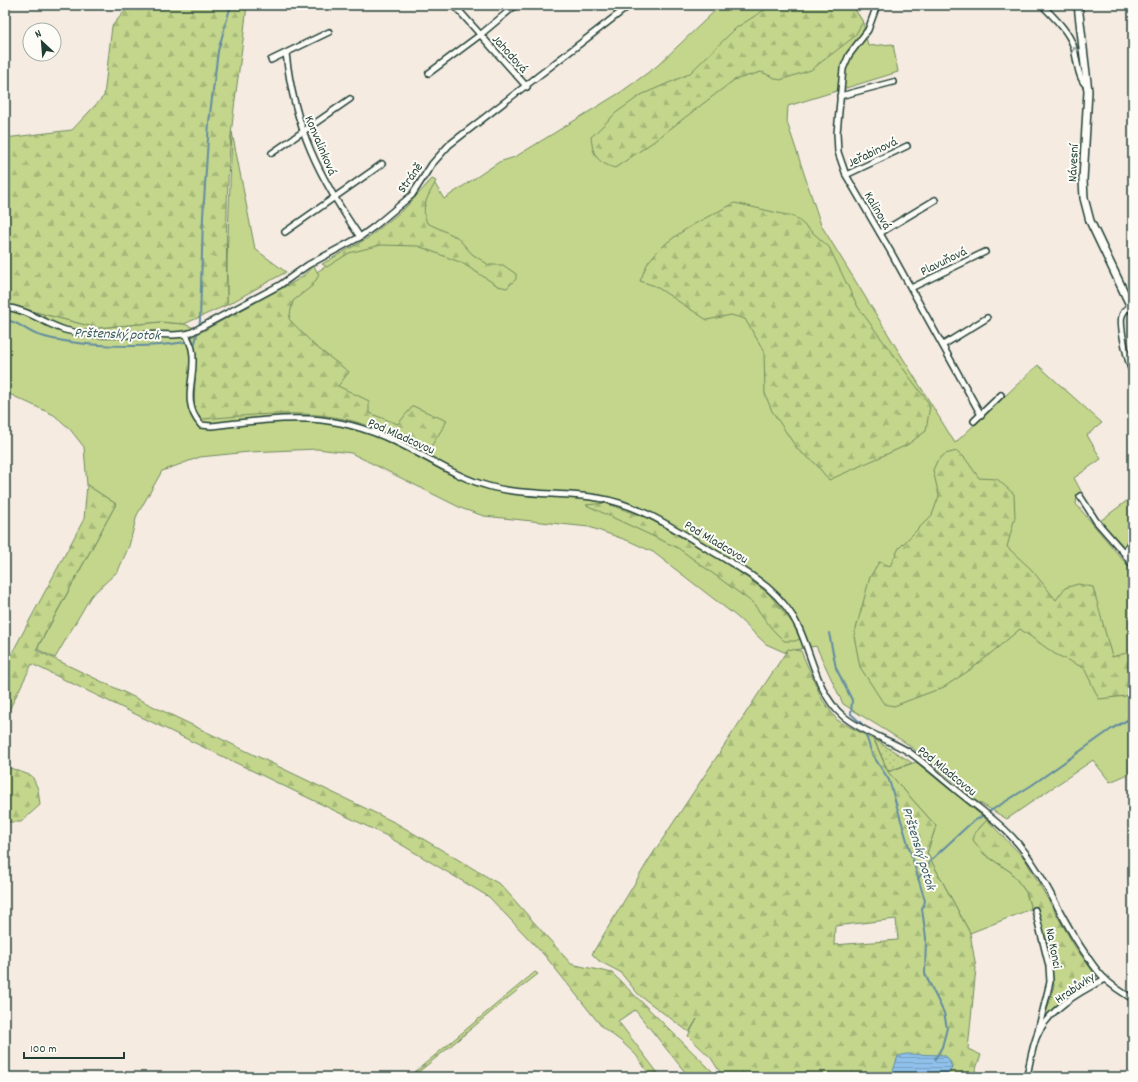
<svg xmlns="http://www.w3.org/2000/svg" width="1138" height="1082" font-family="Dekko,sans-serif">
  <defs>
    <pattern id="forest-firs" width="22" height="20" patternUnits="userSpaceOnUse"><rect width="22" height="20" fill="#c3d68b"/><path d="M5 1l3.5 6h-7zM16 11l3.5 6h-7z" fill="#a7b979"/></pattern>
    <pattern id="garden-dots" width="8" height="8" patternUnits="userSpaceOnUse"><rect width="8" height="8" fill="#c3d68b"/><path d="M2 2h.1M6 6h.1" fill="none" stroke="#a7b979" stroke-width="1.8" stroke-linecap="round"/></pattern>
    <pattern id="water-rules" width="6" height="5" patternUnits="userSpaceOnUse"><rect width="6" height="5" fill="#90c1ec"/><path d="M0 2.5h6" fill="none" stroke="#759ec0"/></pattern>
  </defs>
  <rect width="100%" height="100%" fill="#f5ebe1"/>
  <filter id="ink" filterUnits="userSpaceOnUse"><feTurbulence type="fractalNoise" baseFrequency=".025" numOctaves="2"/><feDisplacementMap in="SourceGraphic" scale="8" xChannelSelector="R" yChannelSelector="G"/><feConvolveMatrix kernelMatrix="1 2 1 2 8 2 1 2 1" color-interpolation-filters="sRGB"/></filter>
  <g filter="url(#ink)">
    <g fill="#c3d68b" stroke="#718a60">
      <path d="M721 5H852L863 22 868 46 893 44 898 72 788 106 787 122 821 225 955 443 1038 365 1102 423 1087 435 1101 459 1074 478 1082 493 1077 496 1076 504 1133 572V772L1110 782 1093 760 1007 819 973 799 966 791 906 743 843 704 816 646 784 652 766 644 736 616 653 552 629 541 589 527 484 516 463 509 351 453 317 449 249 452 200 457 162 471 137 515 129 546 118 571 91 596 55 658 37 649 116 504 87 485 84 447 69 428 54 415 5 392V304L97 328 160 322 184 324 205 332C284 290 373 250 432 179L444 199 499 162 515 157 621 92 657 66Z"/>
      <path d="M232 132 255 249 286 272 227 305V262Z"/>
      <path d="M1128 500 1133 505V532L1125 548 1100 521Z"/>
      <path d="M916 762 987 820 975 833 984 854 1011 872 1026 892 1031 909 970 933 927 853 936 826 888 772Z"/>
    </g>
    <g fill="url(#forest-firs)" stroke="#718a60" fill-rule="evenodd">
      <path d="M130 5H247C243 48 235 92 231 135 226 191 226 249 227 305L184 324 160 322 97 328 5 304V138L72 130 104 96 112 26Z"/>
      <path d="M772 5H852L863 22 854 37 811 70 780 80 761 72 734 80 653 142 615 168C596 162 593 155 591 137L617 112 641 95 689 74 736 28Z"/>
      <path d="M432 179 436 181C428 197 420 206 427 223L457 237 472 254 489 265H503L516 274V279L507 288 498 286 462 263 418 246 381 245 349 253 327 267 322 264 368 238 406 207Z"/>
      <path d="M735 203 795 217 829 247 858 307 930 405 926 431 907 445 829 480 815 463 798 450 772 411 765 394 764 351 745 319 731 315 707 320 655 286 640 281C643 275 645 267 649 261 670 234 705 218 735 203Z"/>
      <path d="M314 266 319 275 312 286 293 301 289 319 315 346 349 372 338 386 369 401V413L398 424 413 406 447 421 425 456C408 447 392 435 374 428 320 406 259 415 202 419L194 408 196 351 192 337 299 279Z"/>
      <path d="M957 451 965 458 979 478 997 479 1014 494 1015 517 1007 547 1031 569 1056 600 1065 588 1078 584 1093 587 1112 657 1133 651V690L1126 696 1099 699 1084 668 1055 654 1020 629 973 668 944 687 894 706 884 704 860 667 854 636 870 577 879 562 890 566 899 548 932 515 939 496 933 470 937 461 945 454Z"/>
      <path d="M87 485 116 504 36 650 396 823 501 885 571 964 612 973 718 1077H689L635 1010 618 1021 661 1077H651L636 1055 621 1041 602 1027 546 957 489 897 387 836 32 664 5 718V666L84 519Z"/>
      <path d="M605 503 652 520 718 556 769 594 794 625 800 639 795 641H784L772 629 753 603 678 548 586 505Z"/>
      <path d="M788 649 801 651 822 699 837 720 874 740 888 772 936 826 927 853 970 933 976 968 968 1049 981 1055 973 1077H723L711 1058 688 1036 697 1019 689 1032 639 995 620 972 599 961 592 954 650 858ZM896 919 898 940 834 945 835 926Z"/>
      <path d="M5 766 32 776 38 789 40 805 21 822H5Z"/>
      <path d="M987 820 1025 859 1075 947 1097 977 1065 998 1043 1023 1054 986 1049 951 1037 910 1031 909 1026 892 1011 872 984 854 973 840 975 833Z"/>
      <path d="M535 972 538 974C495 1007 455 1044 412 1077H409Z"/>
    </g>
    <path fill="url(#garden-dots)" stroke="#718a60" d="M874 739 908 760 912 763 888 771Z"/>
    <path fill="url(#water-rules)" stroke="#638ca2" d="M907 1054 944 1055 949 1059 952 1068 947 1077H891L898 1056Z"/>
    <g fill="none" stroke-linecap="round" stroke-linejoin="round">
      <g stroke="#638ca2" stroke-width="2">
        <path d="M5 320C18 321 26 331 38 335 76 347 146 349 185 342"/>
        <path d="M195 343 200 321 203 217 209 122 218 51 231 5"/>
        <path d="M829 633 836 668 852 700 851 714 862 724 863 728"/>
        <path d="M865 732 872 754 889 780 925 901 922 909 926 938 925 974 944 1013 947 1028 942 1047 935 1059"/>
        <path d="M918 879 931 860 971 823 1032 785 1113 728 1133 717"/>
      </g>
      <g stroke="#1f3d34" stroke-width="8">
        <g id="street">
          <path d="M454 5 527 87"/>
          <path d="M877 5 868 30 849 55 843 69 837 133 838 152 846 175 892 254 981 415"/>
          <path d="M1042 5C1053 17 1067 29 1073 45 1077 56 1077 79 1087 86"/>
          <path d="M286 53C294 127 319 177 360 237"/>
          <path d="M271 60 329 32"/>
          <path d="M429 73 480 35 516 5"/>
          <path d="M840 96 893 82"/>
          <path d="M272 153 350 99"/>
          <path d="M846 175 907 146"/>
          <path d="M285 232 382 164"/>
          <path d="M880 233 935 200"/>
          <path d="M911 288 985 252"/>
          <path d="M1130 306C1127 309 1123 311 1122 316 1119 325 1128 364 1133 373"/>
          <path d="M5 307C29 310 43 323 65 330 99 339 138 333 173 335L186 334 192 332 280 285 308 265 360 237 375 226 412 195 432 164 449 145 630 5"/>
          <path d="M186 334C188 339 191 344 192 349 198 376 179 400 201 425L211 426C281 418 327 410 394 441 425 455 455 477 488 486 523 496 562 492 598 498 637 504 670 526 703 546 725 559 747 571 767 587 780 598 792 613 799 628 812 656 818 695 843 716 862 732 888 739 909 752 925 763 940 777 955 789 974 805 996 819 1013 838 1045 872 1059 918 1087 956 1092 964 1098 972 1105 979 1113 987 1123 993 1133 999"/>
          <path d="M943 345 987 318"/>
          <path d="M974 421 1001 395"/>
          <path d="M1080 496 1096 521 1124 553"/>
          <path d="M1133 538 1124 553 1133 566"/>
          <path d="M1035 910 1049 966 1050 982 1037 1035"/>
          <path d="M1027 1077C1029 1065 1032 1050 1036 1038 1047 1010 1079 992 1105 979"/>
        </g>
      </g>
      <g stroke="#1f3d34" stroke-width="10">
        <path id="secondary" d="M1078 5 1088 91 1083 180 1084 198 1090 221 1133 311"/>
      </g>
      <use href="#street" stroke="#fdfcf7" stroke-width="5"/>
      <use href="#secondary" stroke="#fdfcf7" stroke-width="7"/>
    </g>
    <defs><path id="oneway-chevron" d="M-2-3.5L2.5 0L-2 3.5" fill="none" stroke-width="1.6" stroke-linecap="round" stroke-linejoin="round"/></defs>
    <use stroke="#8e9c96" href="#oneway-chevron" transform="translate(1075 50) rotate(-107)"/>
  </g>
  <g text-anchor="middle" stroke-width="4" stroke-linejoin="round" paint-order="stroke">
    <g font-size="13" fill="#1f3d34" stroke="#fdfcf7">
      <text transform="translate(511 53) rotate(48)" y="5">Jahodová</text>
      <text transform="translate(322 145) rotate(67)" y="5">Konvalinková</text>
      <text transform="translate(872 151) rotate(-26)" y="5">Jeřabinová</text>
      <text transform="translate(1072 163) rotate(-87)" y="5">Návesní</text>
      <text transform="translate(409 177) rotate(-54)" y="5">Stráně</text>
      <text transform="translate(879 210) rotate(60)" y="5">Kalinová</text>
      <text transform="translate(943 260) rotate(-26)" y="5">Plavuňová</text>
      <text transform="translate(402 435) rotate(24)" y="5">Pod Mladcovou</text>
      <text transform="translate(717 541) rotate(31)" y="5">Pod Mladcovou</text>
      <text transform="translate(948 770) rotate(39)" y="5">Pod Mladcovou</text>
      <text transform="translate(1055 948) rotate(79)" y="5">Na Konci</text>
      <text transform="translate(1074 987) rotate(-34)" y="5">Hrabůvky</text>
    </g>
    <g font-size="14" font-style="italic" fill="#3b5e62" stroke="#fdfcf7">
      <text transform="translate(117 333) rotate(2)" y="5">Prštenský potok</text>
      <text transform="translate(920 848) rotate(73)" y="5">Prštenský potok</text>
    </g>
  </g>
  <rect width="1138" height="1082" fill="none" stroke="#fdfcf7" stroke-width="20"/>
  <rect x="10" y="10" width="1118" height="1062" fill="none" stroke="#1f3d34" stroke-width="1.5" filter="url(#ink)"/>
  <g transform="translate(42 42) rotate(334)"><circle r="19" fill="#fdfcf7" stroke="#a4b0a9"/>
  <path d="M0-3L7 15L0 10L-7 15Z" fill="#1f3d34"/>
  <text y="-6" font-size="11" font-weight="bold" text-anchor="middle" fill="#1f3d34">N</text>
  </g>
  <path d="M24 1052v6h100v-6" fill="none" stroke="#1f3d34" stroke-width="2"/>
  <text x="30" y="1052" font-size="12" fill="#1f3d34" stroke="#fdfcf7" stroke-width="3" paint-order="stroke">100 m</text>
</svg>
